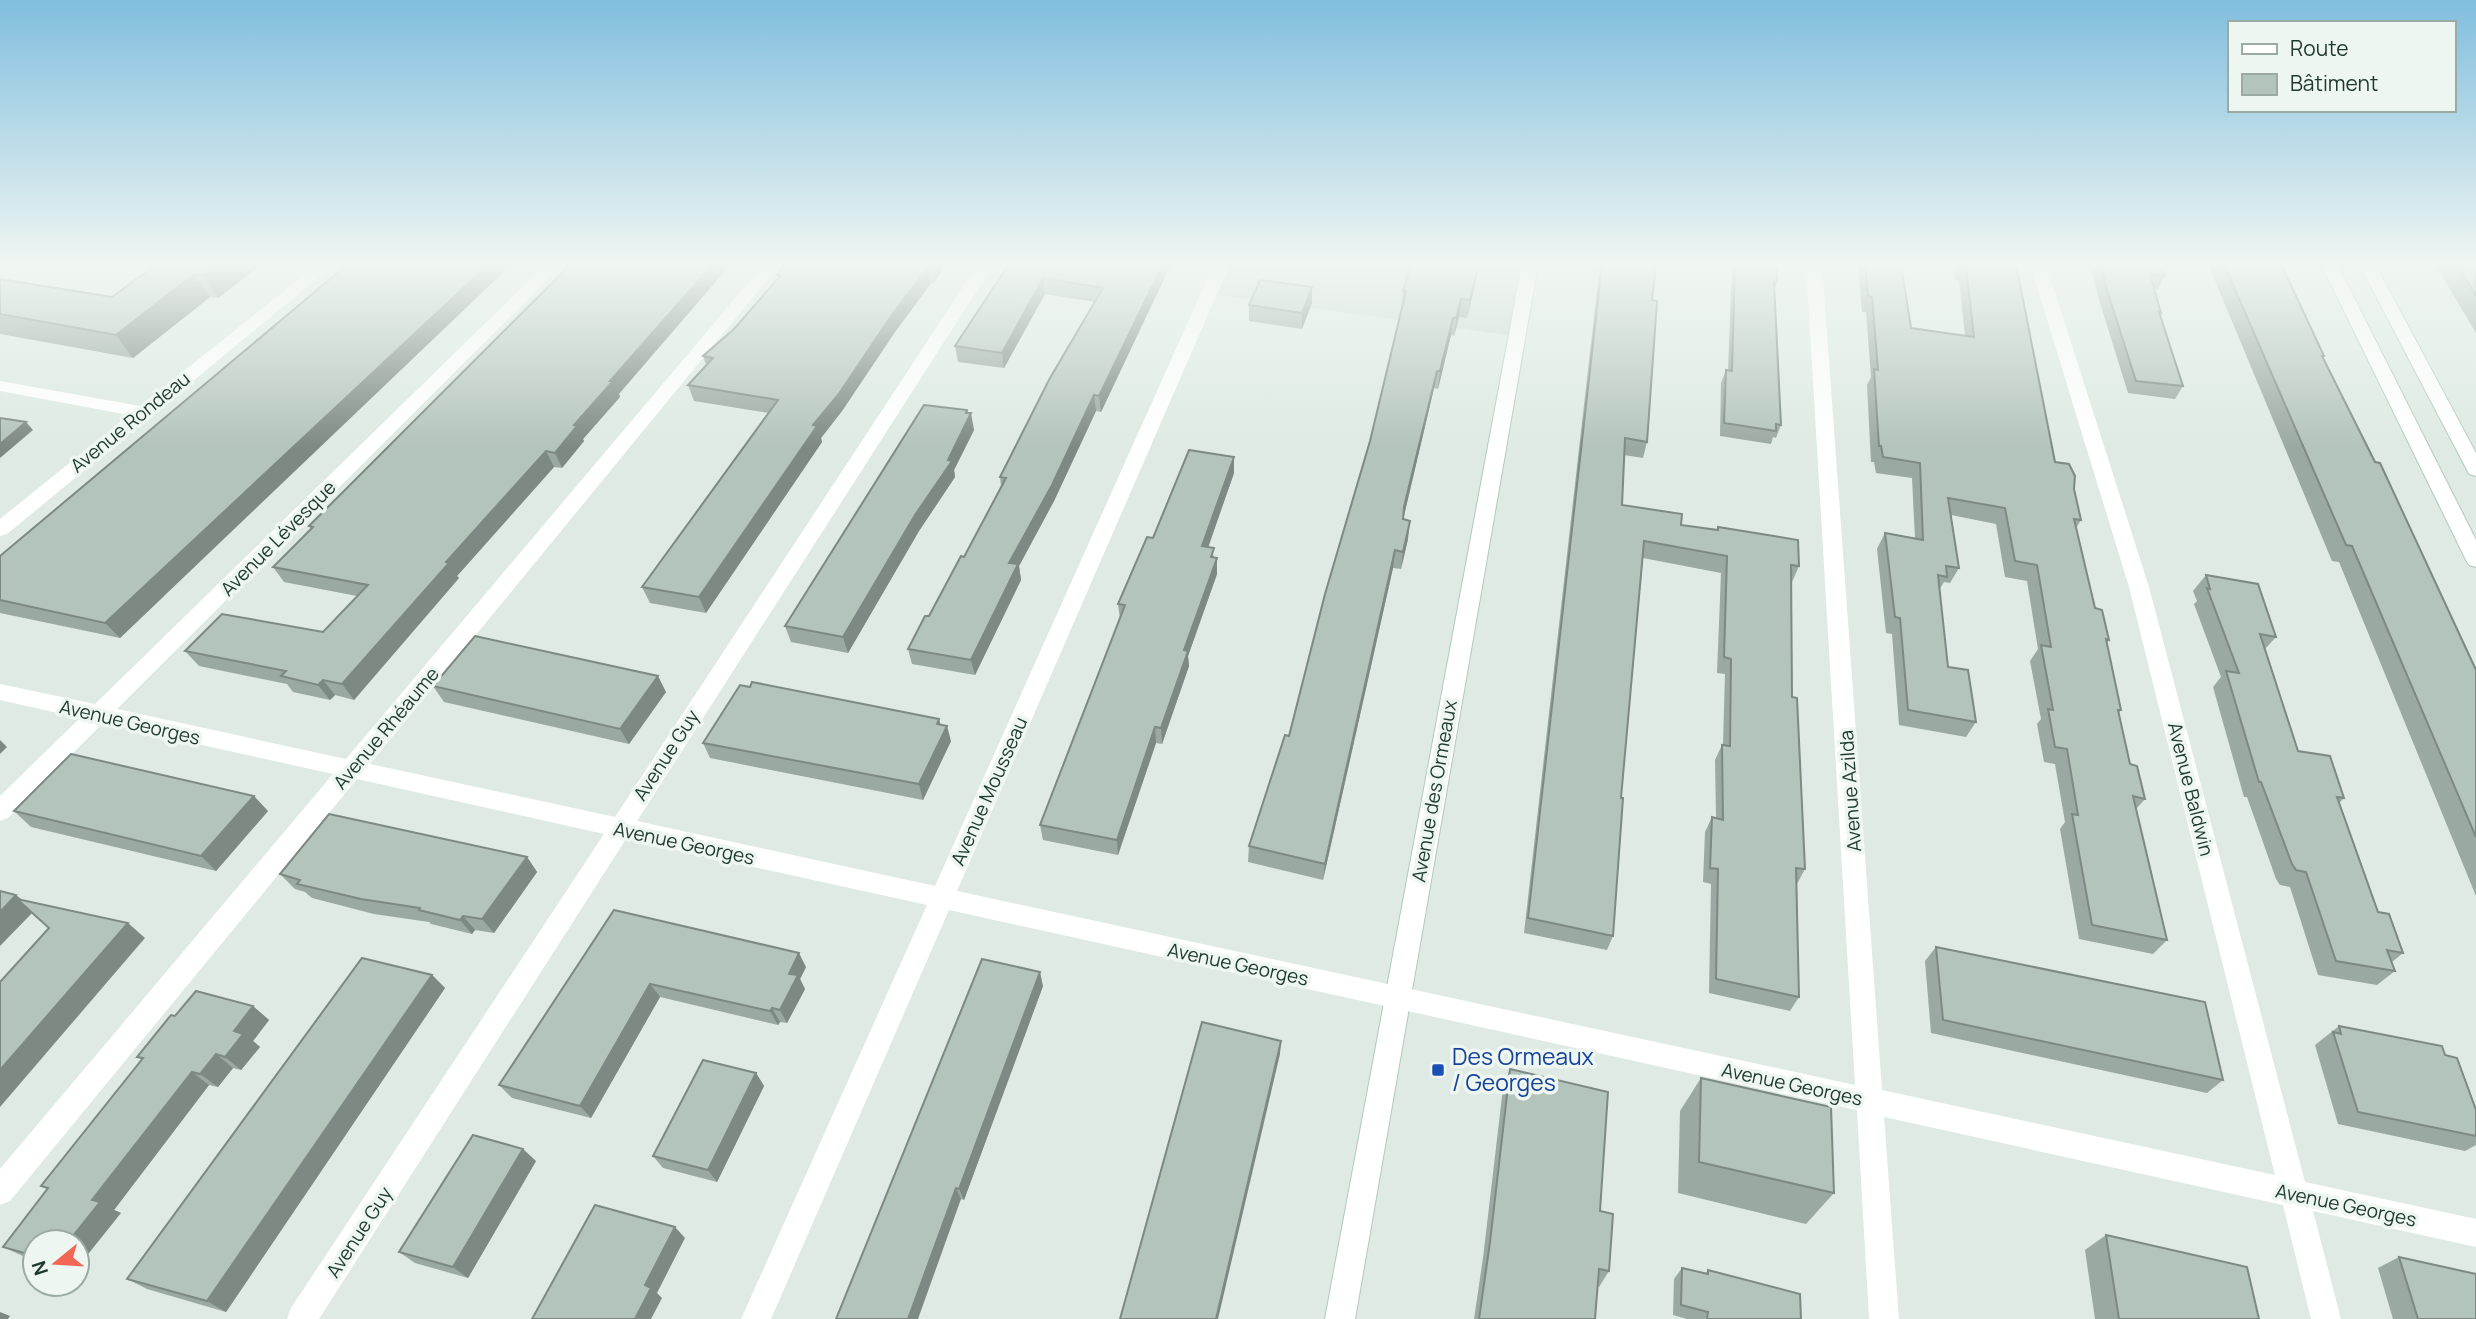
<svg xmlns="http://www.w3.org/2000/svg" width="2476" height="1319" font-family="Manrope,sans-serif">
  <rect width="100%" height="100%" fill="#deeae3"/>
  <path fill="#ccd9d1" d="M1224 264H1526L1514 336 1210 294Z"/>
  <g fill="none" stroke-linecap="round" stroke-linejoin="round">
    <g stroke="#b1c9bd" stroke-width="2">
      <g id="secondary">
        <path d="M1522 264H1538L1355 1319H1325Z"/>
        <path d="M2321 264H2337L2476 540V567L2469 565 2466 560Z"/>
        <path d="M2359 264H2375L2476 453V476L2469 474 2467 470Z"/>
      </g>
    </g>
    <g fill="#fff" fill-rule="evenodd">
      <path d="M318 264H335L7 534 0 536V519L129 415 0 391V381L140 406Z"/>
      <path d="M546 264H563L117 709 346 759 764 264H780L370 764 615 817 978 264H994L637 821 935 886 1214 264H1230L957 891 1855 1085 1806 264H1822L1882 1090 2275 1175 2129 587 2030 264H2046L2149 587 2305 1182 2476 1219V1247L2313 1211 2341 1319H2311L2283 1205 1884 1117 1899 1319H1869L1857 1110 949 910 771 1319H741L927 905 626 839 319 1319H287L291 1308 604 834 357 779 10 1201 0 1205V1169L333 774 103 723 8 818 0 821V796L80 718 0 700V684L95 704Z"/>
    </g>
    <use href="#secondary" fill="#fff" fill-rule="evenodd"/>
  </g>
  <g fill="#9aa9a1">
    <path d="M157 264H262L218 298 210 297 133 358 0 334V279L112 297Z"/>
    <path d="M786 264H946L934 283 932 282 895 332 842 411 821 438 822 442 706 613 650 603 642 587 769 413 694 401 688 385 706 365 703 356 734 329 778 279 777 275Z"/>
    <path d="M1009 264H1171L1101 412 1096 411 1054 501 1019 566 1021 580 975 675 912 664 908 649 929 616 964 557 1001 486 1000 477 1095 302 1045 294 1004 368 958 362 955 346Z"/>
    <path d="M1411 264H1480L1467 318 1459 317 1454 336 1451 335 1438 389 1434 388 1403 520 1408 539 1401 569 1393 568 1323 880 1248 862 1249 846 1289 736 1370 441 1402 308H1401L1403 291Z"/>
    <path d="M1600 264H1656L1652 300 1647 442 1643 458 1624 455 1622 505 1799 566 1792 582H1791L1792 697 1805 869 1797 884 1799 997 1790 1011 1709 993 1711 884 1703 882 1705 832 1712 817 1716 818 1715 760 1722 745H1723L1725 674 1717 673 1721 573 1643 558 1621 798 1613 936 1607 950 1524 933Z"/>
    <path d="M1732 264H1777V282L1774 291 1781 425 1776 438 1773 437 1771 444 1720 436 1721 383 1726 370H1728Z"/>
    <path d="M1858 264H1901L1911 328 1965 336 1959 281 1955 280 1952 264H2016L2055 462 2074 489 2081 520 2076 528 2095 608 2109 640 2106 644 2121 710 2119 713 2130 764 2145 799 2136 809 2167 940 2153 954 2079 939 2060 829 2065 822 2055 764 2044 762 2037 724 2041 719 2030 661 2038 649 2027 581 2005 577 1996 524 1951 515 1959 568 1950 583 1944 582 1939 590 1948 667 1976 722 1966 737 1899 725 1892 634 1886 633 1877 549 1885 533 1915 538 1912 478 1876 473 1874 462H1871L1867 385 1871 377 1866 312H1862Z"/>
    <path d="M2091 264H2161L2165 276 2158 289H2154L2161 313 2160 315 2183 386 2175 399 2128 393 2100 303 2090 266Z"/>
    <path d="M2208 264H2281L2324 356 2323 358 2476 670V896L2339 562 2332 561Z"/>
    <path d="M2435 264H2476V333Z"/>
    <path d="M1312 303 1302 329 1249 321V305Z"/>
    <path d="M619 394 620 397 583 439 584 441 562 468 554 467 457 576 459 578 354 700 335 695 330 700 293 692 287 684 199 666 185 651 323 632 357 596 284 582 273 567 311 529 309 526Z"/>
    <path d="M967 410 974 430 954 470 955 477 919 531 848 653 791 642 785 626Z"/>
    <path d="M1234 473 1208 547 1215 558 1217 574 1188 656 1189 666 1162 744 1156 743 1118 855 1043 840 1040 825 1120 619 1118 604 1153 538Z"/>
    <path d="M0 556 164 596 120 638 0 613Z"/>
    <path d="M2206 575 2276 637 2265 649 2298 751 2344 798 2339 803 2378 912 2403 953 2392 962 2395 971 2377 985 2318 975 2290 887 2280 885 2276 879 2247 797H2244L2213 687 2221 677 2194 604 2197 601 2193 591Z"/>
    <path d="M433 686 666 692 629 744 444 702Z"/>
    <path d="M951 741 923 800 710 758 703 743Z"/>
    <path d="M14 811H268L216 871 31 827Z"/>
    <path d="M527 857 537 872 494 933 475 930 472 934 431 924 429 922 374 914 312 898 305 892 295 889 280 874Z"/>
    <path d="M614 910 806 967 800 979 805 989 787 1023 780 1022 778 1025 660 997 591 1118 512 1098 499 1085Z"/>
    <path d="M1936 947 2223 1080 2207 1093 1931 1033 1925 961Z"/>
    <path d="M432 975 445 988 226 1312 147 1289 127 1279Z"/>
    <path d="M1043 986 964 1200 961 1199 836 1319Z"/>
    <path d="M253 1006 269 1020 253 1041 260 1047 241 1070 233 1068 218 1087 209 1085 114 1210 121 1213 35 1242V1260L25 1257 3 1247 47 1189 41 1186 142 1060 137 1057 175 1016Z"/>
    <path d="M2339 1026 2445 1055 2476 1110V1145L2465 1151 2338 1124 2315 1045Z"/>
    <path d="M1510 1069 1600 1211 1609 1271 1599 1287 1597 1286 1595 1319H1474L1483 1258 1503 1088Z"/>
    <path d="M756 1073 764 1086 717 1182 663 1168 653 1156Z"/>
    <path d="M1701 1078 1834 1193 1806 1224 1678 1193 1680 1111Z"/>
    <path d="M536 1161 468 1278 415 1263 399 1252Z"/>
    <path d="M2106 1235 2259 1319H2095L2085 1250Z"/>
    <path d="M2399 1257 2476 1319H2393L2378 1268Z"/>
    <path d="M1682 1268 1705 1274 1708 1270 1801 1319H1687L1673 1315 1674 1279Z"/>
  </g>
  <g fill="#7d8983">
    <path d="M217 264H262L218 298 203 275Z"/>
    <path d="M489 264H512L120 638 105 623Z"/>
    <path d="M713 264H731L619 394 620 397 583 439 584 441 562 468 555 453 574 425 610 381Z"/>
    <path d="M933 264H946L934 283 931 267Z"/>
    <path d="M1163 264H1171L1101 412 1099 396Z"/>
    <path d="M1479 264H1480L1467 318 1470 300Z"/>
    <path d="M928 267 932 282 895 332 842 411 821 438 822 442 706 613 699 597 813 425Z"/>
    <path d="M194 274 210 297 133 358 116 335Z"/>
    <path d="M1043 278 1045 294 1004 368 1002 353Z"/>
    <path d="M1312 287V303L1302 329V313Z"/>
    <path d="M1461 299 1459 317 1454 336 1456 318Z"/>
    <path d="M1453 318 1451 335 1438 389 1440 371Z"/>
    <path d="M1437 371 1434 388 1402 524 1404 507Z"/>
    <path d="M1094 395 1096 411 1054 501 1019 566 1021 580 975 675 971 660 1009 563Z"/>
    <path d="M967 410 969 418 971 413 974 430 954 470 955 477 919 531 848 653 843 637 948 460Z"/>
    <path d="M26 422 33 430 0 458V444Z"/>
    <path d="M546 451 554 467 457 576 459 578 354 700 342 684 446 562Z"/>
    <path d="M1234 457V473L1203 562 1202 546Z"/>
    <path d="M1410 521 1408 539 1401 569 1403 552Z"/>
    <path d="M1395 550 1393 568 1323 880 1325 864Z"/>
    <path d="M1217 558V574L1188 656 1189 666 1162 744 1161 728 1184 650Z"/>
    <path d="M658 676 666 692 629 744 620 729Z"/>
    <path d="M323 680 335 695 330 700 318 685Z"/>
    <path d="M939 719 943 734 947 726 951 741 923 800 919 784Z"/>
    <path d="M1155 727 1156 743 1118 855 1117 840Z"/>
    <path d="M0 740 7 747 0 754Z"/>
    <path d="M254 796 268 811 216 871 201 856Z"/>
    <path d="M527 857 537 872 494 933 482 919Z"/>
    <path d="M16 895 35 910 0 946V912Z"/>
    <path d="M463 916 475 930 472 934 460 920Z"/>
    <path d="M128 923 145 938 0 1107V1070Z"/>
    <path d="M799 953 806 967 800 979 805 989 787 1023 780 1010 789 974Z"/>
    <path d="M1040 972 1043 986 964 1200 959 1189Z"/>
    <path d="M432 975 445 988 226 1312 207 1301Z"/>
    <path d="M650 984 660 997 591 1118 580 1106Z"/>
    <path d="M253 1006 269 1020 253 1041 260 1047 241 1070 225 1057 234 1031Z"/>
    <path d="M772 1008 780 1022 778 1025 770 1011Z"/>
    <path d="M1281 1041 1280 1054 1218 1319H1216Z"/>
    <path d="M216 1054 233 1068 218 1087 200 1074Z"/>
    <path d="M192 1072 209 1085 114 1210 121 1213 77 1268V1242H68L92 1200Z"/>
    <path d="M756 1073 764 1086 717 1182 708 1170Z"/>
    <path d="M523 1149 536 1161 468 1278 453 1267Z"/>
    <path d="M956 1188 961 1199 918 1319H908Z"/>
    <path d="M675 1227 685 1238 657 1293 662 1298 651 1319H635L645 1285Z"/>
    <path d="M0 1312 10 1316 8 1319H0Z"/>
  </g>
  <g fill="#b3c4bb" stroke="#7d8983" stroke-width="2">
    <path d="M157 264H217L203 275 194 274 116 335 0 314V279L112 297Z"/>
    <path d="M348 264H489L105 623 0 600V556Z"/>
    <path d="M571 264H713L610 381H613L574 425 577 426 555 453 546 451 446 562 449 563 342 684 323 680 318 685 281 676 286 671 185 651 222 614 323 632 368 585 273 567 313 527 309 526Z"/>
    <path d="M786 264H933L931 267H928L891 316 838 395 813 425 817 426 699 597 642 587 778 400 688 385 713 358 703 356 734 329 780 276 777 275Z"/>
    <path d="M1009 264H1163L1099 396 1094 395 1052 485 1009 563 1018 564 971 660 908 649 925 616H929L961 556 964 557 1006 478 1000 477 1050 378 1103 288 1043 278 1002 353 955 346Z"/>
    <path d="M1411 264H1479L1470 300 1461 299 1456 318H1453L1440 371H1437L1404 507 1403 519 1410 521 1403 552 1395 550 1325 864 1249 846 1285 735 1289 736 1325 594 1370 441 1406 291H1403Z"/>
    <path d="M1602 264H1656L1652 300 1657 301 1647 442 1625 438 1622 505 1682 514 1681 525 1718 530V527L1798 540 1799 566 1791 565 1792 697 1797 698 1805 869 1796 868 1799 997 1716 979 1718 869 1710 868 1712 817 1723 820 1722 745 1730 746 1731 659 1724 657 1727 556 1644 541 1621 798H1623L1613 936 1528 918Z"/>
    <path d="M1735 264H1777V282H1774L1781 425 1776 424V431L1724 423 1726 370 1732 371Z"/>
    <path d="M1865 264H1901L1911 328 1974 337 1966 265H1962V264H2016L2055 462 2069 464 2075 476 2074 489 2081 520 2074 519 2095 608 2102 610 2109 640 2106 639 2121 710H2118L2130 764 2137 766 2145 799 2133 796 2167 940 2092 925 2072 814 2078 815 2067 749 2055 747 2048 709 2053 710 2041 645 2051 647 2037 565 2015 561 2005 508 1948 498 1959 568 1946 566 1947 577 1938 575 1948 667 1968 670 1976 722 1908 710 1900 618 1895 617 1885 533 1923 540 1920 463 1883 457 1881 446H1879L1874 369 1878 370 1872 297 1868 296Z"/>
    <path d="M2100 264H2161L2165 276 2150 274 2161 313 2159 312 2183 386 2136 381 2107 290Z"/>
    <path d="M2224 264H2281L2324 356H2322L2375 462 2380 463 2476 670V837L2352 546 2346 545Z"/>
    <path d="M2457 264H2476V296Z"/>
    <path d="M1260 280 1312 287 1302 313 1249 305Z"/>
    <path d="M924 405 967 410 966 413H971L948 460 952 461 915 515 843 637 785 626Z"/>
    <path d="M0 418 26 422 0 444Z"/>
    <path d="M1189 450 1234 457 1202 546 1214 548 1211 557 1217 558 1184 650 1188 651 1161 728 1155 727 1117 840 1040 825 1125 605 1118 604 1147 537 1153 538Z"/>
    <path d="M2206 575 2258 584 2276 637 2260 634 2298 751 2330 756 2344 798 2337 797 2378 912 2389 914 2403 953 2387 950 2395 971 2336 961 2306 872 2296 870 2292 864 2261 782H2259L2226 671 2239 673 2207 588 2210 589Z"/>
    <path d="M475 636 658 676 620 729 433 686Z"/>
    <path d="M752 682 939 719 937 724 947 726 919 784 703 743 740 685 750 687Z"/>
    <path d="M71 754 254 796 201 856 14 811Z"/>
    <path d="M329 814 527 857 482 919 463 916 460 920 419 910 420 908 361 899 297 884 300 880 280 874Z"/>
    <path d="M0 891 16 895 0 912Z"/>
    <path d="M17 899 128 923 0 1070V982L49 928Z"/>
    <path d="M614 910 799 953 789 974 798 975 780 1010 772 1008 770 1011 650 984 580 1106 499 1085Z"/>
    <path d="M1936 947 2205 1002 2223 1080 1943 1020Z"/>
    <path d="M362 958 432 975 207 1301 127 1279Z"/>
    <path d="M982 959 1040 972 959 1189 956 1188 908 1319H836Z"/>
    <path d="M196 991 253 1006 234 1031 243 1034 225 1057 216 1054 200 1074 192 1072 92 1200 100 1202 68 1242H35V1256L3 1247 48 1188 41 1186 143 1058 137 1057 171 1015 175 1016Z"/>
    <path d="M1202 1022 1281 1041 1216 1319H1120Z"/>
    <path d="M2339 1026 2442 1046 2445 1055 2457 1058 2476 1110V1136L2358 1112 2333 1032 2341 1034Z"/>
    <path d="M703 1060 756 1073 708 1170 653 1156Z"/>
    <path d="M1510 1069 1608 1092 1600 1211 1613 1214 1609 1271 1599 1269 1595 1319H1479L1490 1242Z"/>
    <path d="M1701 1078 1831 1107 1834 1193 1699 1162Z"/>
    <path d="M473 1135 523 1149 453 1267 399 1252Z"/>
    <path d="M595 1205 675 1227 645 1285 651 1288 635 1319H532Z"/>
    <path d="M2106 1235 2247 1267 2259 1319H2119Z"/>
    <path d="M2399 1257 2476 1274V1319H2418Z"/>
    <path d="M1682 1268 1708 1274V1270L1800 1294 1801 1319H1707L1708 1312 1681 1305Z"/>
  </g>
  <linearGradient id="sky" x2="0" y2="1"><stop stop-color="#80bede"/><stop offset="0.59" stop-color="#f0f6f2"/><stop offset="1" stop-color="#f0f6f2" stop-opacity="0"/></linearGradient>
  <rect width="2476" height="448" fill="url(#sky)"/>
  <rect fill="#1a4fb4" stroke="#eef6f1" stroke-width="2.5" x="1431" y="1063" width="14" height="14" rx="3.5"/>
  <g text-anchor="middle" stroke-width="7" stroke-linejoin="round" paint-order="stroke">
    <g font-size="19" fill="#1f392f" stroke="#eef6f1">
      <text transform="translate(130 422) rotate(-39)" y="7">Avenue Rondeau</text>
      <text transform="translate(278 538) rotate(-45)" y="7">Avenue Lévesque</text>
      <text transform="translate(130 722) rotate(13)" y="7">Avenue Georges</text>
      <text transform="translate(386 728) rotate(-50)" y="7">Avenue Rhéaume</text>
      <text transform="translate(666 755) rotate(-57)" y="7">Avenue Guy</text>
      <text transform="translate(2191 789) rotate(76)" y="7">Avenue Baldwin</text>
      <text transform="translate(989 791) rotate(-66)" y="7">Avenue Mousseau</text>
      <text transform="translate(1434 791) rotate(-80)" y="7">Avenue des Ormeaux</text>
      <text transform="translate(1850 791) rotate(-94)" y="7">Avenue Azilda</text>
      <text transform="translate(684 843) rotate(12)" y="7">Avenue Georges</text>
      <text transform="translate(1238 964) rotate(12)" y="7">Avenue Georges</text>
      <text transform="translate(1792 1084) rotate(12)" y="7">Avenue Georges</text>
      <text transform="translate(2346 1205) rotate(12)" y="7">Avenue Georges</text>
      <text transform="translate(359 1232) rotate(-57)" y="7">Avenue Guy</text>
    </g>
    <g font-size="23" fill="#164399" stroke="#eef6f1" text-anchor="start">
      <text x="1452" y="1065">Des Ormeaux<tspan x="1452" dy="26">/ Georges</tspan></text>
    </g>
  </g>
  <rect x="2228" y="21" width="228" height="91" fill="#eef6f1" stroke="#9baaa3" stroke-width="2"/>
  <rect x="2242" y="44" width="35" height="10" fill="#ffffff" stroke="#9baaa3" stroke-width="2"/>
  <text x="2290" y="56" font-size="21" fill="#1f392f">Route</text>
  <rect x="2242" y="74" width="35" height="21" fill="#b3c4bb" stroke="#9baaa3" stroke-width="2"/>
  <text x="2290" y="91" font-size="21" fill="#1f392f">Bâtiment</text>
  <g transform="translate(56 1263) rotate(252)"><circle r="33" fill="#eef6f1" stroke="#9baaa3" stroke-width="2"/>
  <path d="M0-5L12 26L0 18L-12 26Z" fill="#f16654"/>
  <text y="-10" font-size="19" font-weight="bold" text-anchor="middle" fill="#1f392f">N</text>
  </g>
</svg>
